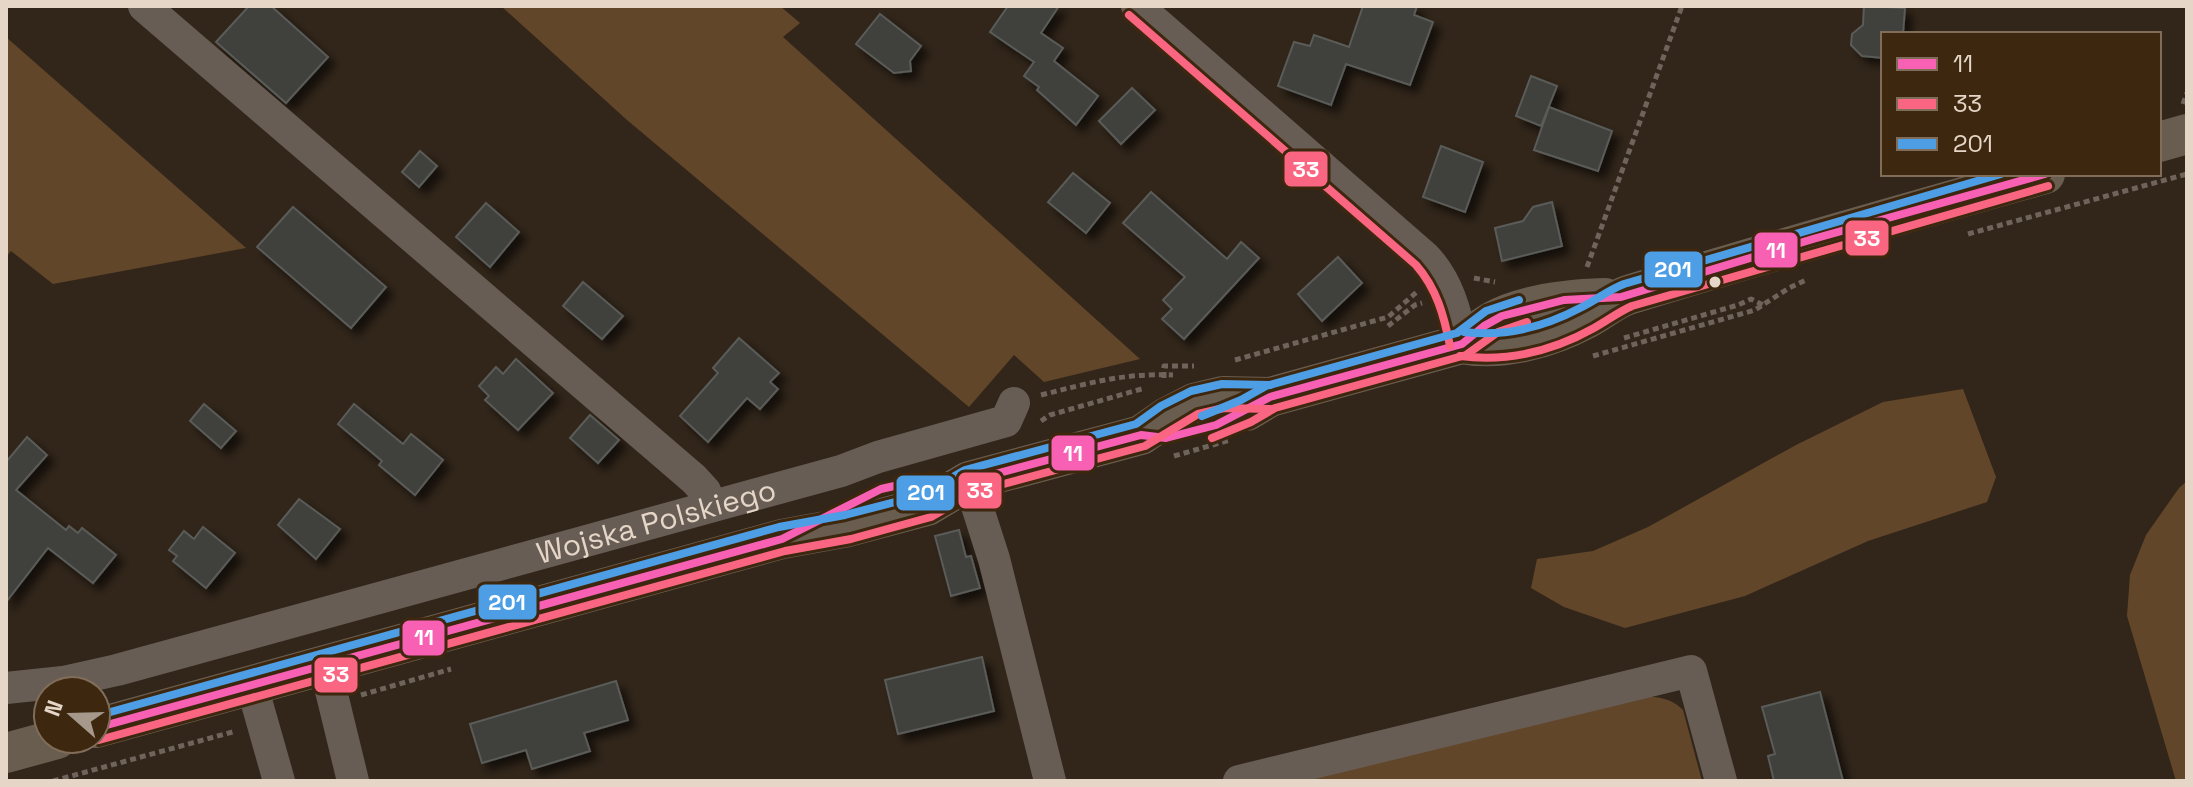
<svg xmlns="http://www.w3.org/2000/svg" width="2193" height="787" font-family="'Space Grotesk',sans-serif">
  <defs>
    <filter id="shadow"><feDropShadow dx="7" dy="7" stdDeviation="4" flood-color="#0009"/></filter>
  </defs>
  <rect width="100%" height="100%" fill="#32261a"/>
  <g fill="#62462a">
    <path d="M501 6H780L800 23 783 37 1140 359 1044 382 1014 355 969 407 627 120Z"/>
    <path d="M6 37 246 248 53 284 11 251 6 257Z"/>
    <path d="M1963 389 1996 477 1987 502 1868 541 1745 596 1625 628 1564 607 1531 588 1537 559 1593 551 1648 527 1796 445 1883 402Z"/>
    <path d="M2187 481V781H2176L2127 616 2130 575 2146 535 2179 488Z"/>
    <path d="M1642 696C1659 697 1671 698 1683 710L1702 781H1285Z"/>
  </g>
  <g fill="#3f3f3c" stroke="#5a5b59" stroke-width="2" filter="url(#shadow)">
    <path d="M249 6H271L328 57 286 103 216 42Z"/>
    <path d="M1008 6H1059L1041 33 1063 48 1054 61 1098 96 1076 125 1037 90 1039 87 1024 76 1034 62 990 32Z"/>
    <path d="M1363 6H1417L1414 15 1433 22 1410 85 1346 64 1331 105 1278 86 1294 42 1310 46 1314 35 1349 47Z"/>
    <path d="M1864 6 1905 8 1903 34H1883V58L1862 56 1851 45 1852 34 1863 25Z"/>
    <path d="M880 14 921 46 910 61 911 71 894 73 856 44Z"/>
    <path d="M1531 76 1557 86 1541 126 1516 116Z"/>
    <path d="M1132 88 1155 110 1121 144 1099 121Z"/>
    <path d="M1549 107 1612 131 1598 171 1534 150Z"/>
    <path d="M1441 146 1483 162 1465 212 1423 197Z"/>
    <path d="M420 151 437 166 419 187 402 172Z"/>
    <path d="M1073 173 1110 203 1086 233 1048 202Z"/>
    <path d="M1151 192 1227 259 1241 242 1259 258 1184 339 1162 319 1172 309 1163 300 1185 277 1123 223Z"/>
    <path d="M1552 202 1562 246 1502 261 1495 228 1523 221 1533 207Z"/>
    <path d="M486 203 519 232 490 267 456 237Z"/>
    <path d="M293 207 386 287 351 328 257 247Z"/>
    <path d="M1338 257 1362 283 1322 321 1298 294Z"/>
    <path d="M583 282 623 316 602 339 563 306Z"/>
    <path d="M739 338 779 373 770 382 778 389 760 409 747 398 708 442 680 416 718 373 713 368Z"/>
    <path d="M516 359 553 393 518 430 485 400 489 396 479 386 496 367 503 374Z"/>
    <path d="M204 404 236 431 221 448 190 421Z"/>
    <path d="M354 404 403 444 411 434 443 460 415 495 379 465 382 461 338 424Z"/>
    <path d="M590 415 619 440 598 463 570 438Z"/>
    <path d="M27 437 47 455 16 490 66 530 69 526 78 533 82 528 116 555 93 583 48 548 6 602V462Z"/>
    <path d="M299 499 340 529 316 559 278 525Z"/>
    <path d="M203 527 235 553 206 588 173 561 177 556 169 550 184 531 194 539Z"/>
    <path d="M959 530 966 557 971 556 980 588 951 596 935 536Z"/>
    <path d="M982 657 994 711 898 734 885 680Z"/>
    <path d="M616 681 628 720 584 733 590 751 532 769 526 750 482 763 470 724Z"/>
    <path d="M1820 692 1843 781H1774L1768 756 1775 754 1762 707Z"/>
  </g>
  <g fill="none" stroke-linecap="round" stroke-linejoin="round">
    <g stroke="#6e645b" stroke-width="5" stroke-dasharray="6 4" stroke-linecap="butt">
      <path d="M2183 104 2187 93"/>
      <path d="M1968 234 2187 174"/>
      <path d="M1587 267 1682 6"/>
      <path d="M1474 278 1495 282"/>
      <path d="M1388 326 1415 305 1422 303"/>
      <path d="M1624 338 1738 305 1751 299 1763 305"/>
      <path d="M1593 356 1755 310 1789 288 1808 279"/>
      <path d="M1235 360 1388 317 1418 291"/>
      <path d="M1164 378V366H1194"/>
      <path d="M1041 395C1090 383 1122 373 1173 375"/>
      <path d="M1041 421 1050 415 1145 388"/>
      <path d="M1174 456 1230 440"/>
      <path d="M361 695 451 669"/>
      <path d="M53 781 236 731"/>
    </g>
    <g stroke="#685d54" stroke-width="32">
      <path d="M144 6 694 479 705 491 711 506"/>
      <path d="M1137 6 1425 257C1448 281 1456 312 1462 344"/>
      <path d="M969 481 994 559 1050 781"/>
      <path d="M325 666 353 781"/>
      <path d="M252 686 279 781"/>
      <path id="s1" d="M6 688 63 682 117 670 841 471 878 457 1006 421 1014 403"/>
      <path d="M1239 781 1691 671 1721 781"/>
    </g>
    <g stroke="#695d50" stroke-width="40">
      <path d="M2159 142 2187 134"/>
      <path d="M1462 344C1503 352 1550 338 1586 319 1600 312 1613 300 1628 295 1767 252 1906 213 2045 174"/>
      <path d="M1247 411 1270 397 1462 344C1472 336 1482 327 1493 321 1524 304 1570 299 1605 298"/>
      <path d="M96 728 782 539 848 527 927 506 969 481 1141 435 1167 417 1194 403 1223 396 1270 397"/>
      <path d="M6 753 57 739"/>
    </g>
    <g stroke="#3d270f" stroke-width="14">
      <path id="bus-1" d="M96 728 782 539 881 489 930 478 969 481 1141 435 1166 438 1216 425 1270 397 1462 344 1484 326 1502 316 1564 300 1621 297 1813 239 2045 174"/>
    </g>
    <g stroke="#3d270f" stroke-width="14">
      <g id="bus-2">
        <path d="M1129 15 1416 265C1437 289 1444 316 1450 346"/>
        <path d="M1460 356C1507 362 1553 351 1594 328 1607 321 1618 312 1632 306L2048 186"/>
        <path d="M1212 438 1251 422 1275 408 1466 355 1498 332 1527 322"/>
        <path d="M99 740 785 551 851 539 931 517 974 492 1145 446 1198 414 1224 408 1270 409"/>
      </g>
    </g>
    <g stroke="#3d270f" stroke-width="14">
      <g id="bus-3">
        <path d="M1464 332C1505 337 1544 327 1580 308 1595 301 1608 290 1624 284L2001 174"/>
        <path d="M1202 416 1241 400 1266 386 1457 333 1486 311 1519 300"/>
        <path d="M96 716 779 527 845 515 922 495 965 470 1136 424 1161 406 1191 391 1222 384 1270 385"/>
      </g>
    </g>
    <use href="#bus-1" stroke="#f860b3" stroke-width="8"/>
    <use href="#bus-2" stroke="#fa6682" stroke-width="8"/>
    <use href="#bus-3" stroke="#4d9ee5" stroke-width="8"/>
  </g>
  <circle fill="#e5d6c8" stroke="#3d270f" stroke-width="3" cx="1715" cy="282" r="7"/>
  <g text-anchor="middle" stroke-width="8" stroke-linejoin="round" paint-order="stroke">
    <g font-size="30" fill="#e5d6c8" stroke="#3d270f">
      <text dy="10" stroke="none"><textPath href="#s1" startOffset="672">Wojska Polskiego</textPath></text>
    </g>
  </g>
  <g stroke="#3d270f" stroke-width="3">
    <rect x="1283" y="150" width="46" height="38" rx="8" fill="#fa6682"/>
    <rect x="1844" y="219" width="46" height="38" rx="8" fill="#fa6682"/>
    <rect x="1753" y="231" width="46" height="38" rx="8" fill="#f860b3"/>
    <rect x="1643" y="250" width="61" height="39" rx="8" fill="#4d9ee5"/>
    <rect x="1050" y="434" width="46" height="38" rx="8" fill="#f860b3"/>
    <rect x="957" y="471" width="46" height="39" rx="8" fill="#fa6682"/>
    <rect x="895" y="474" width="61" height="38" rx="8" fill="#4d9ee5"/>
    <rect x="477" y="583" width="61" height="38" rx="8" fill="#4d9ee5"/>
    <rect x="401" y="619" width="45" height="38" rx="8" fill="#f860b3"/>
    <rect x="313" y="656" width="46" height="38" rx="8" fill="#fa6682"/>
  </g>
  <g font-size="22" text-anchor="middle" font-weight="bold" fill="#fff">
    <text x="1306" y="177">33</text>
    <text x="1867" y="246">33</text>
    <text x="1776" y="258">11</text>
    <text x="1673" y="277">201</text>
    <text x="1073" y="461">11</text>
    <text x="980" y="498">33</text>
    <text x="926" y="500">201</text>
    <text x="507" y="610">201</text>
    <text x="424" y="645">11</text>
    <text x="336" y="682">33</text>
  </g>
  <rect width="2193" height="787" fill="none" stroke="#e5d6c8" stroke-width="16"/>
  <rect x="1881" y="32" width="280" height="144" fill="#3d270f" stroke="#806d59" stroke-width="2"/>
  <rect x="1897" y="58" width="40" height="12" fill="#f860b3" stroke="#806d59" stroke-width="2"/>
  <text x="1953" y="72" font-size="24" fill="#e5d6c8">11</text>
  <rect x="1897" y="98" width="40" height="12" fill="#fa6682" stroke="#806d59" stroke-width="2"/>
  <text x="1953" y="112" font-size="24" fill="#e5d6c8">33</text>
  <rect x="1897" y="138" width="40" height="12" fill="#4d9ee5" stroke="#806d59" stroke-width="2"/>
  <text x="1953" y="152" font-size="24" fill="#e5d6c8">201</text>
  <g transform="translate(72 715) rotate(290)"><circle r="38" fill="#3d270f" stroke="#806d59" stroke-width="2"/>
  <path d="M0-6L14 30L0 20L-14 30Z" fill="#a6988b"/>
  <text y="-12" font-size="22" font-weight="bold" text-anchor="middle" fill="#e5d6c8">N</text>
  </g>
</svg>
